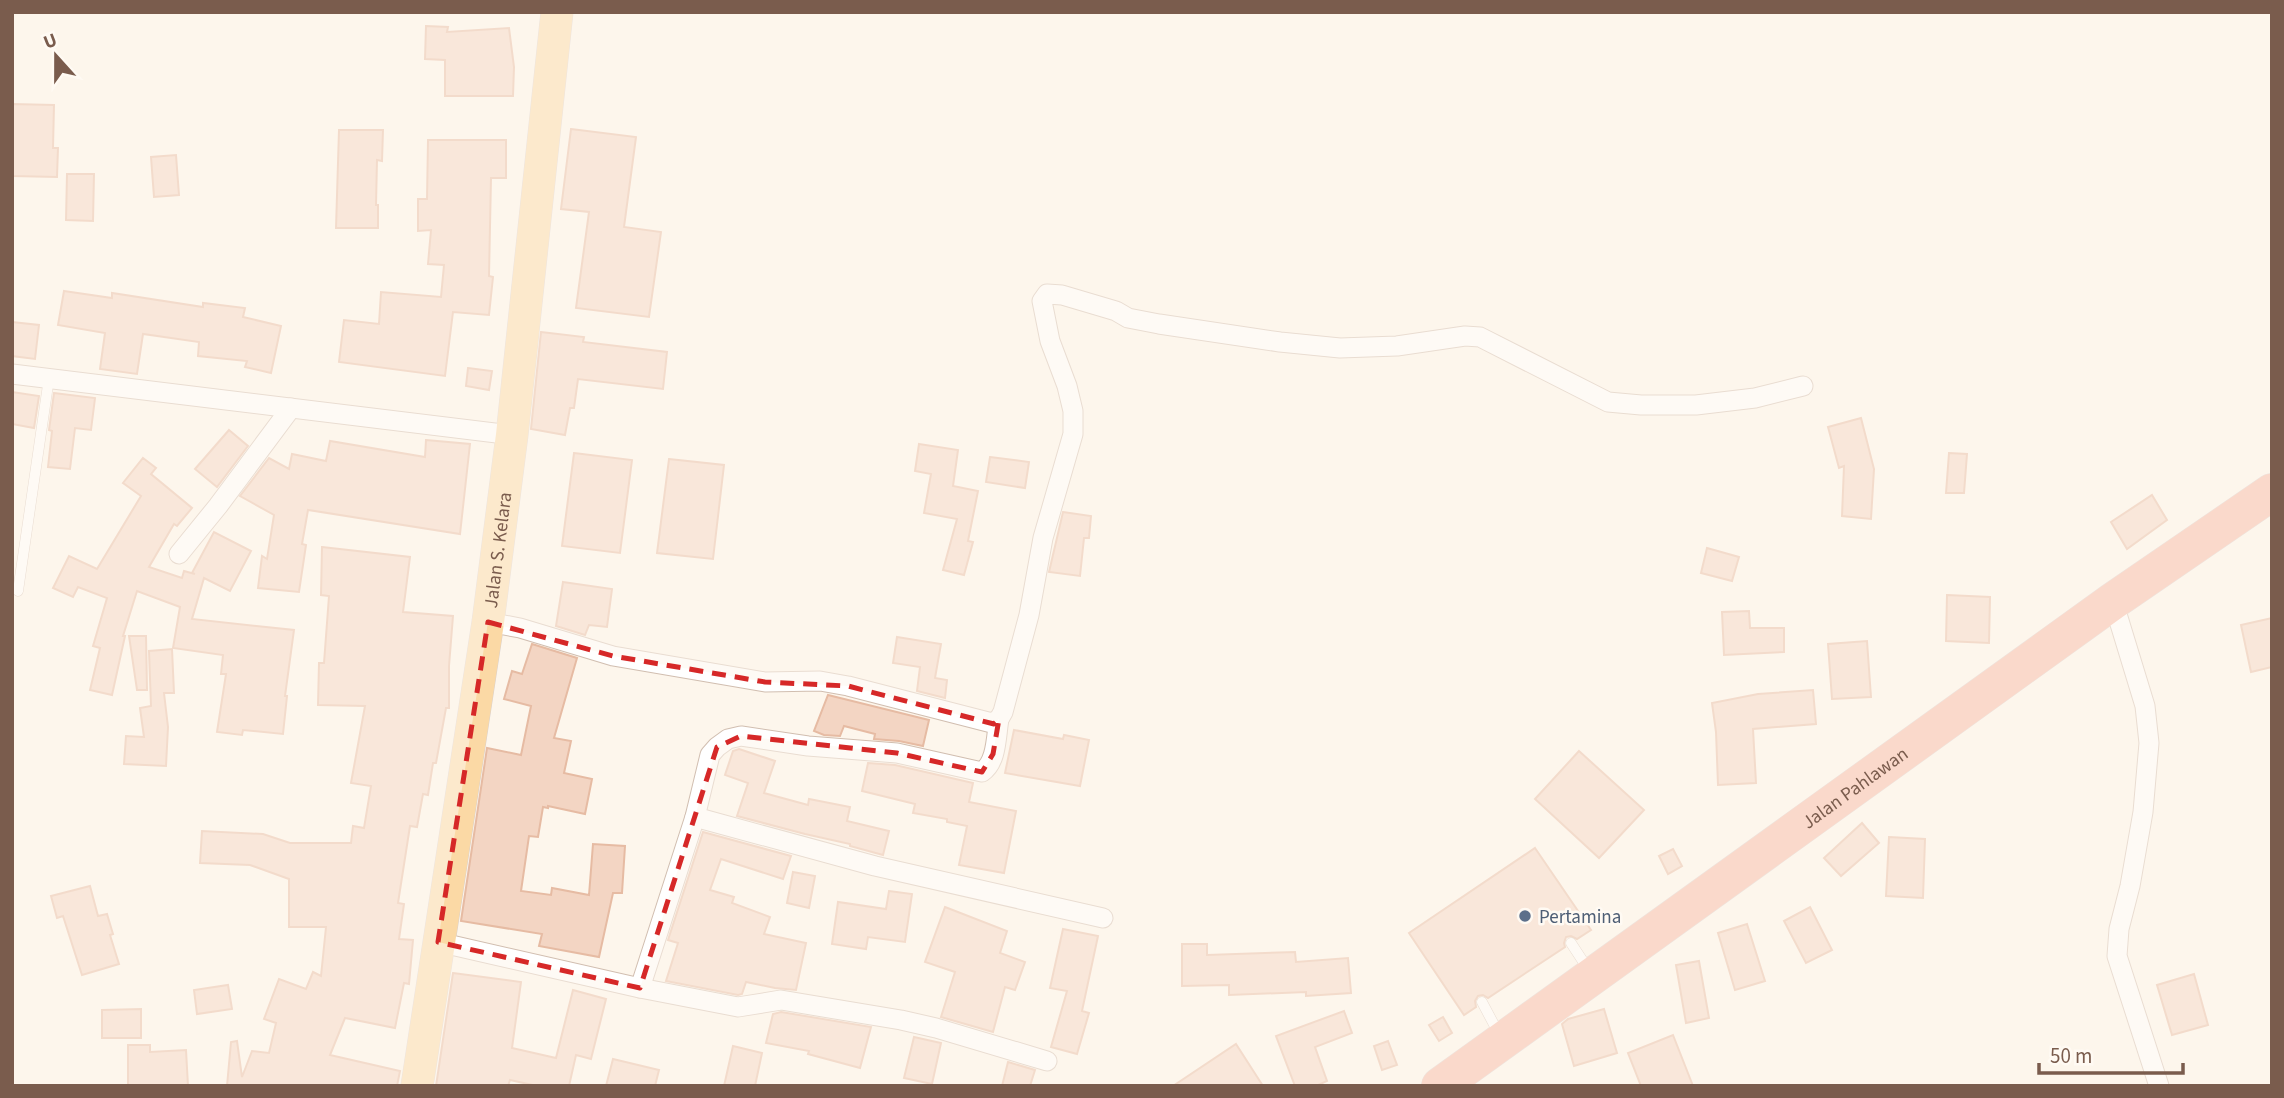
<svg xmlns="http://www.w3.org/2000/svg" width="2284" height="1098" font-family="'Source Sans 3',sans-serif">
  <rect width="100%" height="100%" fill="#fdf6ec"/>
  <g fill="#f3d5c3" stroke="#e6bba3" stroke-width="2">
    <path d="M426 26 448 27 447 32 509 28 514 67 513 96H445V60L425 59Z"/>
    <path d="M12 104 54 105 53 148H58L57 177 12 176Z"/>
    <path d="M571 129 636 137 624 227 661 232 649 317 576 308 589 212 561 209Z"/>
    <path d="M339 130H383L382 161 377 160 376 205H378V228H336Z"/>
    <path d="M428 140H506V178H491L489 276 493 277 489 315 453 312 445 376 339 362 344 320 379 324 381 292 441 297 444 265 428 264 431 230 418 231V199H427Z"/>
    <path d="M176 155 179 195 154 197 151 157Z"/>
    <path d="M67 174H94L93 221 66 220Z"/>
    <path d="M64 291 112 298V293L203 307V303L245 308 243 317 281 326 271 373 245 367 247 361 198 356 199 342 143 334 137 374 100 369 105 333 58 325Z"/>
    <path d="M12 322 39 325 35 359 12 356Z"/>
    <path d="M541 332 584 337 583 342 667 352 663 389 578 379 574 408H570L565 435 531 429Z"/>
    <path d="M468 368 492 371 489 390 466 386Z"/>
    <path d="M12 392 39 396 34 428 12 424Z"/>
    <path d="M54 393 95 398 91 430 75 428 70 469 48 467 52 431 49 430Z"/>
    <path d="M1861 418 1874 469 1871 519 1842 516 1844 466 1839 468 1828 427Z"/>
    <path d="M229 430 248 446 217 487 195 469Z"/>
    <path d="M426 440 470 444 460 534 308 510 302 544 306 545 299 592 258 588 262 556 267 559 274 515 240 496 269 458 289 469 292 454 326 461 330 441 425 457Z"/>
    <path d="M919 444 958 450 953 486 978 491 968 541 973 542 964 575 943 570 957 519 924 513 931 474 915 471Z"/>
    <path d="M574 453 632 460 620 553 562 546Z"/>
    <path d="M1949 453 1967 454 1964 493H1946Z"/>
    <path d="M990 457 1029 462 1025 488 986 482Z"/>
    <path d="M143 458 156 468 151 474 192 508 177 526 174 524 149 567 182 578 184 571 195 574 192 573 214 532 251 551 230 591 204 578 192 619 294 630 285 696H287L283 734 243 730 242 735 217 732 226 674H221L223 655 173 648 180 607 137 591 123 636H125L112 695 90 690 100 648 93 646 107 598 78 587 73 597 53 588 69 556 97 569 141 496 123 483Z"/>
    <path d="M669 459 724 465 713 559 657 553Z"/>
    <path d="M2152 495 2167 520 2127 549 2111 522Z"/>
    <path d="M1063 512 1091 516 1089 538H1084L1080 576 1049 572Z"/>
    <path d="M322 547 410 557 403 612 453 616 449 666V708H446L436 763H433L428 795 423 794 417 827 410 826 398 903 404 904 399 939 413 940 409 984 404 983 395 1028 345 1018 330 1055 400 1071 397 1086H227L231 1042 237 1041 242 1077 252 1051 269 1053 276 1023 264 1019 279 979 306 989 313 972 321 976 326 927H289V879L250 865 200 863 202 831 263 834 290 843H351L353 826 364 828 371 786 351 783 365 706 318 705 319 663H324L329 596 321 595Z"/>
    <path d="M1707 548 1739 557 1732 581 1701 573Z"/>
    <path d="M563 582 612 589 607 627 589 625 585 635 556 626Z"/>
    <path d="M1947 595 1990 597 1989 643 1946 641Z"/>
    <path d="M1749 611 1750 628H1784V652L1724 655 1722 612Z"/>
    <path d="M2272 618V667L2251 672 2241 625Z"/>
    <path d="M129 636H146L147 690H137Z"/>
    <path d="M897 637 941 644 935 678 947 680 945 698 917 691 920 667 893 663Z"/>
    <path d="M1867 641 1871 697 1832 699 1828 644Z"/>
    <path d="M532 644 577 658 554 738 571 741 564 773 592 779 585 814 548 806V808L543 807 538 837 529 836 521 891 551 895 552 888 589 895 593 844 625 846 622 893H613L599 957 539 946 542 934 461 921 487 748 521 755 531 706 504 699 512 671 522 674Z"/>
    <path d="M172 649 174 693H164L168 727 166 766 124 764 126 736 144 737 140 708 151 706 149 651Z"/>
    <path d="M1813 690 1816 724 1753 729 1756 783 1718 785 1716 732 1712 703 1758 694Z"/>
    <path d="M828 695 929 720 923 746 899 741 874 739 875 734 844 726 840 736 824 735 814 731Z"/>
    <path d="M1014 730 1063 739 1064 735 1089 740 1080 786 1005 773Z"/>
    <path d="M739 749 775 761 764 793 808 805 809 799 850 807 847 821 889 831 883 855 850 846V844L805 834 737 816 748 783 725 775 733 751Z"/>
    <path d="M1579 751 1644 810 1599 858 1535 799Z"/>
    <path d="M868 763 895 765 973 783 969 802 1016 811 1004 873 959 865 967 826 947 822V819L913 813 915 804 862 791Z"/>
    <path d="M1862 823 1879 843 1841 876 1824 858Z"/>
    <path d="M703 832 791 856 783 879 721 859 710 890 734 897 732 903 770 917 764 934 806 943 796 990 775 988 746 982 742 994 738 995 666 981 678 943 668 940Z"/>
    <path d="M1889 837 1925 839 1923 898 1886 896Z"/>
    <path d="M1535 848 1591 930 1577 939 1571 936 1566 937 1564 943 1565 947 1488 998 1483 995 1478 996 1475 1001 1476 1007 1464 1015 1409 933Z"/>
    <path d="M1673 849 1682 866 1668 874 1659 856Z"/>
    <path d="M793 872 815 876 809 908 787 903Z"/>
    <path d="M90 886 98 916 107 914 113 934 110 935 119 964 82 975 63 916 57 918 51 896Z"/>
    <path d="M889 891 912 894 905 942 868 937 866 949 832 944 838 902 886 909Z"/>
    <path d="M945 907 1007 931 1000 953 1025 962 1015 990 1005 987 993 1032 941 1017 955 972 925 962Z"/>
    <path d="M1810 907 1832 950 1806 963 1784 921Z"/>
    <path d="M1747 924 1765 981 1735 990 1718 933Z"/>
    <path d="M1063 929 1098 936 1082 1011 1089 1013 1077 1054 1051 1047 1067 991 1050 988Z"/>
    <path d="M1182 944H1207V955L1295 952 1296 962 1348 958 1351 993 1306 996V992L1229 995V985L1182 986Z"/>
    <path d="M1699 961 1709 1018 1686 1023 1676 965Z"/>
    <path d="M453 973 521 982 512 1048 556 1058 573 990 606 999 591 1059 576 1055 569 1086H537L510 1080 508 1086H436Z"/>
    <path d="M2194 974 2208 1025 2172 1035 2157 985Z"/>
    <path d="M228 985 232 1009 197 1014 194 990Z"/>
    <path d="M141 1009V1038H102V1010Z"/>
    <path d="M1604 1009 1617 1053 1574 1066 1562 1024 1568 1019Z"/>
    <path d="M1344 1011 1352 1033 1315 1047 1327 1081 1316 1086H1295L1276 1036Z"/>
    <path d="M781 1012 871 1027 860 1068 808 1054 809 1051 766 1043 773 1014Z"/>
    <path d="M1443 1017 1452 1033 1439 1041 1429 1025Z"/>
    <path d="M1673 1035 1693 1086H1641L1628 1053Z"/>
    <path d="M914 1037 941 1043 932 1084 904 1078Z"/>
    <path d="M1388 1041 1397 1065 1382 1070 1374 1046Z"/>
    <path d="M1236 1044 1263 1086H1173Z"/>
    <path d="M128 1045H150V1052L186 1050 188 1086H128Z"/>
    <path d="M733 1046 762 1053 755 1086H724Z"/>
    <path d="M613 1059 659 1070 655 1086H606Z"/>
    <path d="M1008 1062 1035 1070 1030 1086H1002Z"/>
  </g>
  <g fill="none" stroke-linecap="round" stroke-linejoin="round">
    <g stroke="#d1beb0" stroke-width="11">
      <g id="lane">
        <path d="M18 591 49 378"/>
        <path d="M1571 943 1588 969"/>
        <path d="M1482 1002 1499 1034"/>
      </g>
    </g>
    <g stroke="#d1beb0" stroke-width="21">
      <g id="street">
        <path d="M12 374 512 435"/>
        <path d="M179 554 218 506 291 408"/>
        <path d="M2113 601 2145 706 2149 743 2143 812 2130 886 2119 929 2117 956 2159 1086"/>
        <path d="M488 622 520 628 613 656 765 682 820 681 848 686 992 723 999 719 1003 712 1029 615 1043 538 1073 434V411L1067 386 1050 341 1042 301 1047 294 1062 295 1116 311 1128 318 1159 324 1280 342 1340 348 1397 346 1465 336 1480 337 1608 402 1641 405H1696L1755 398 1803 386"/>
        <path d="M695 817 875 866 1103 918"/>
        <path d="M438 942 640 988 738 1007 781 1000 901 1020 936 1028 1047 1061"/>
        <path d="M640 988 695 817 710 755 717 747 728 739 741 736 808 746 897 753 982 772C997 762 996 736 999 719"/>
      </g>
    </g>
    <g stroke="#dad1cd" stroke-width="33">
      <g id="primary">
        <path id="s1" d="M417 1086 488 622 512 435 557 12"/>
      </g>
    </g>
    <g stroke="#dad1cd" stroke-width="38">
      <g id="highway">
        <path id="s2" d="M1440 1086 2113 601 2272 492"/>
      </g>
    </g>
    <use href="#lane" stroke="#fff" stroke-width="10"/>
    <use href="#street" stroke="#fff" stroke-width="19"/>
    <use href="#primary" stroke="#fbd9a5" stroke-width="32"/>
    <use href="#highway" stroke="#f7b7a3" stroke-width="37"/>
  </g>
  <path d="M0 0H2284V1098H0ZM488 622 613 656 765 682 848 686 994 724 999 719 993 754 982 772 897 753 741 736 717 747 640 988 438 942Z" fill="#fdf6ec" fill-opacity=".55" fill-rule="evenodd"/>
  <path fill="none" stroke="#d62828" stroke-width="5" stroke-dasharray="14 9" stroke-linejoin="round" d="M488 622 613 656 765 682 848 686 994 724 999 719 993 754 982 772 897 753 741 736 717 747 640 988 438 942Z"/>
  <circle fill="#5c6f8a" stroke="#fffaf3" stroke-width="2.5" cx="1525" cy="916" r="7"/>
  <g text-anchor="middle" stroke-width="5" stroke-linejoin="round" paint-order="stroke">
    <g font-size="19" fill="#7a5c4d" stroke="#fffaf3">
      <text dy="7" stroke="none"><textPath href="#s1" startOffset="542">Jalan S. Kelara</textPath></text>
      <text dy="7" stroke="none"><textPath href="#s2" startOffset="511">Jalan Pahlawan</textPath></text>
    </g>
    <g font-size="19" fill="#4e5e75" stroke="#fffaf3" text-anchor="start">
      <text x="1539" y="923">Pertamina</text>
    </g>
  </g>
  <rect width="2284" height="1098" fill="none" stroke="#7a5c4d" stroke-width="28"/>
  <g transform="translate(56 56) rotate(339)" stroke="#fffaf3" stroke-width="5" paint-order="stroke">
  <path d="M0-5L12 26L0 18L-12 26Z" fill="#7a5c4d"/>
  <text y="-10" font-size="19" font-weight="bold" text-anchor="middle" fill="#7a5c4d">U</text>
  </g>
  <path d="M2039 1063v10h144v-10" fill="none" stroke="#7a5c4d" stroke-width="3.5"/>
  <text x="2050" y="1063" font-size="21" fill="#7a5c4d" stroke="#fffaf3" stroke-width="5" paint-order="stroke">50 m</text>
</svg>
